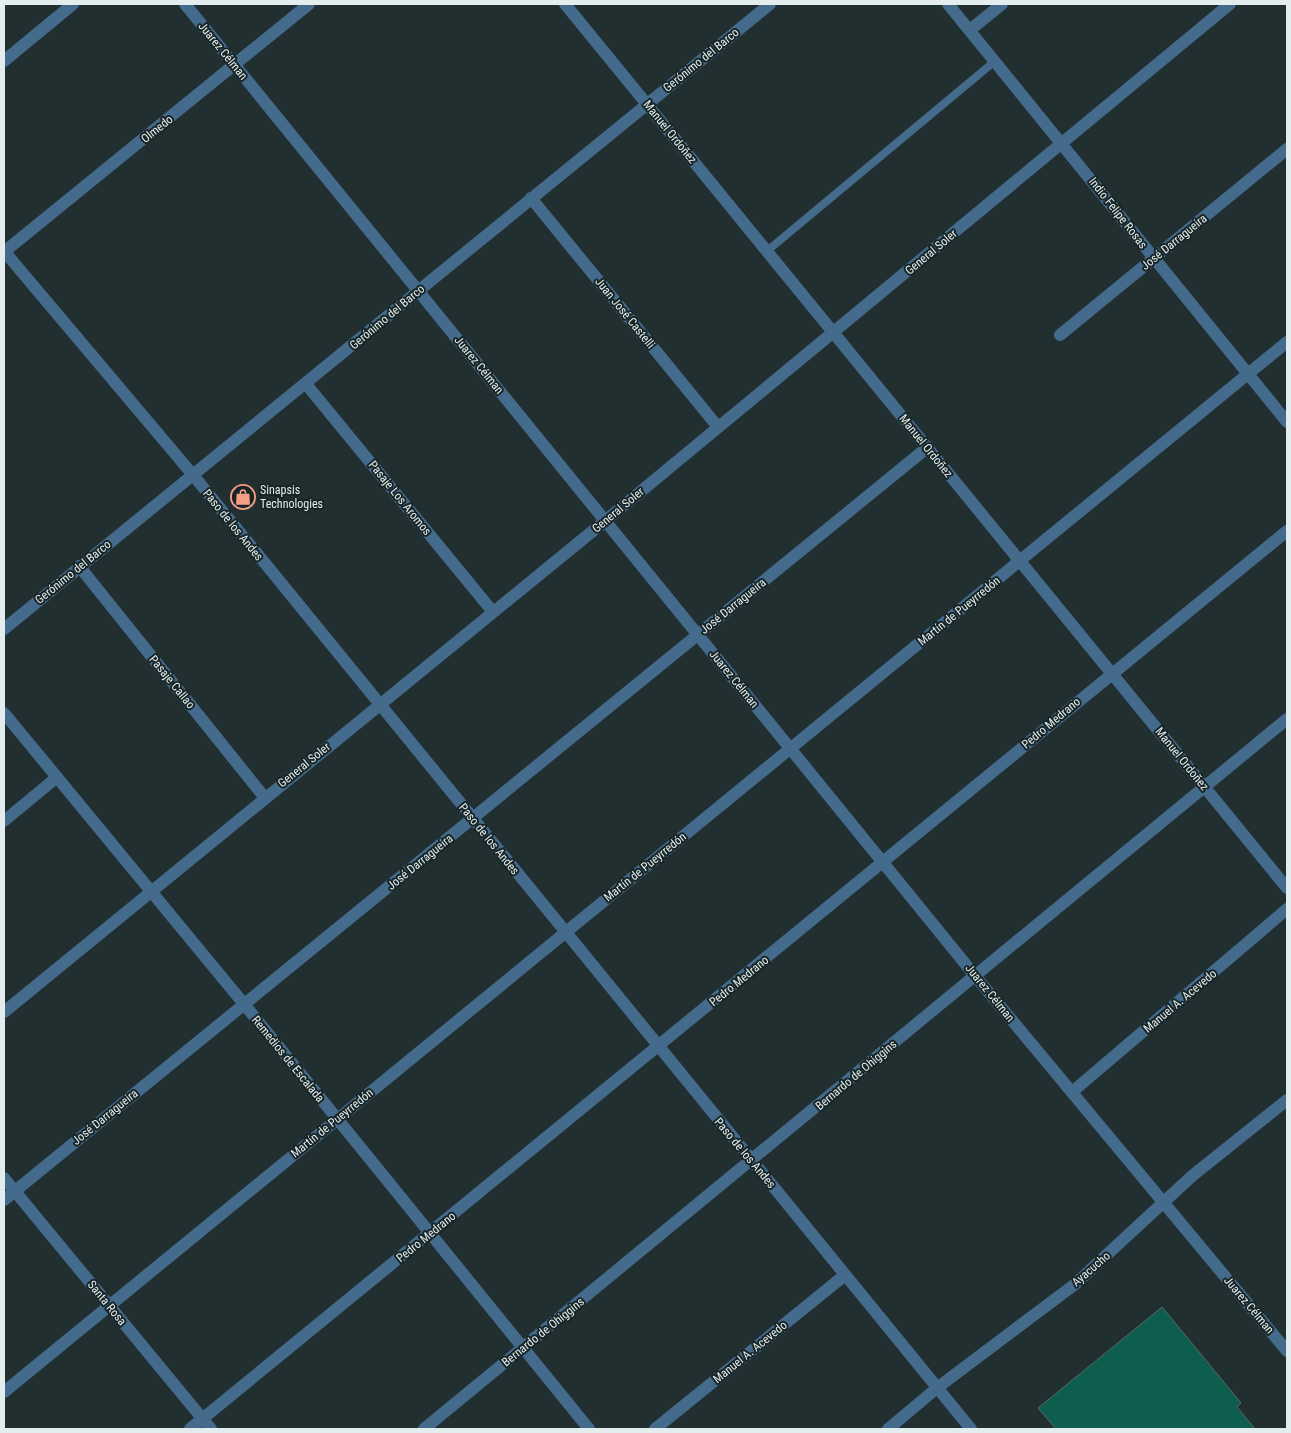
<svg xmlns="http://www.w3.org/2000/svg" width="1291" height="1433" viewBox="0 0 1291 1433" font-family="'Roboto Condensed',sans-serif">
	<rect width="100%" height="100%" fill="#212f31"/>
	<polygon fill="#0e5e4f" stroke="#5a6864" points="1162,1307 1241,1403 1237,1407 1255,1429 1056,1429 1038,1408"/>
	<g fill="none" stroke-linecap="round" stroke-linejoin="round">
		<polyline stroke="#446a8c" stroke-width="8" points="767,251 995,61"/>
		<g stroke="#446a8c" stroke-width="12">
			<polyline points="185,4 976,977 1287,1351"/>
			<polyline points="565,4 1287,888"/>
			<polyline points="948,4 1287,422"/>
			<polyline points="970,30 1002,4"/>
			<polyline points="4,61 73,4"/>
			<polyline points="531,198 718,427"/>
			<polyline points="4,251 193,475 971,1429"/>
			<polyline points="4,252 309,4"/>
			<polyline points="1060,335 1287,149"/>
			<polyline points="306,384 493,612"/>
			<polyline points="79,566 265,798"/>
			<polyline points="4,629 770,4"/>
			<polyline points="4,713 244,1004 589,1429"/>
			<polyline points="4,821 56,778"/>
			<polyline points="4,1012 605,521 1230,4"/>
			<polyline points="1072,1092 1287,909"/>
			<polyline points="4,1178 211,1429"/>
			<polyline points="4,1200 928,447"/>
			<polyline points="4,1392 1287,342"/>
			<polyline points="190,1429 1287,531"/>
			<polyline points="424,1429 1287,719"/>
			<polyline points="655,1429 845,1275"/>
			<polyline points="888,1429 937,1388 1074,1285 1192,1176 1287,1100"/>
		</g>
	</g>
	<defs>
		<symbol id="shop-ring" viewBox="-11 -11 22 22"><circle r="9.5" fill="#172527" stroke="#f49e86" stroke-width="1.5"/><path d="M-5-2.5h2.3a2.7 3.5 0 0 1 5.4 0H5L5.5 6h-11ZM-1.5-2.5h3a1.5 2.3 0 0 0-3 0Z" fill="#f49e86"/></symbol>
	</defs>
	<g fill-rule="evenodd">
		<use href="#shop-ring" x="229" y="483" width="28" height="28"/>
	</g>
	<g text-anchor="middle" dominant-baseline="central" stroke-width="4" stroke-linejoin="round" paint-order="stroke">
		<g font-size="12" fill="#e4edee" stroke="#172527">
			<text transform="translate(223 51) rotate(51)">Juarez Célman</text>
			<text transform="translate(701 60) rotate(-39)">Gerónimo del Barco</text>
			<text transform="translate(157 129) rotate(-39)">Olmedo</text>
			<text transform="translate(670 132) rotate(51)">Manuel Ordoñez</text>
			<text transform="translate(1118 213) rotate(52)">Indio Felipe Rosas</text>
			<text transform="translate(1174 242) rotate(-39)">José Darragueira</text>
			<text transform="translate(931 252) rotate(-40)">General Soler</text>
			<text transform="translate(625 313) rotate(51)">Juan José Castelli</text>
			<text transform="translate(387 317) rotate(-40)">Gerónimo del Barco</text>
			<text transform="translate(479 365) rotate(51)">Juarez Célman</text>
			<text transform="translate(926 446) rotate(51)">Manuel Ordoñez</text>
			<text transform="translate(400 498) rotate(51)">Pasaje Los Aromos</text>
			<text transform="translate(618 510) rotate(-40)">General Soler</text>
			<text transform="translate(233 525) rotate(51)">Paso de los Andes</text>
			<text transform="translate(73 572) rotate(-39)">Gerónimo del Barco</text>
			<text transform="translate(733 606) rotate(-39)">José Darragueira</text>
			<text transform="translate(959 611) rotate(-39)">Martín de Pueyrredón</text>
			<text transform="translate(734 679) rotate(51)">Juarez Célman</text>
			<text transform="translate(172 682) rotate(51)">Pasaje Callao</text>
			<text transform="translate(1051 723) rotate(-40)">Pedro Medrano</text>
			<text transform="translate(1182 759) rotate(51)">Manuel Ordoñez</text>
			<text transform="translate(304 765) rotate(-39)">General Soler</text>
			<text transform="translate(489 839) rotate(51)">Paso de los Andes</text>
			<text transform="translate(420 862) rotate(-39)">José Darragueira</text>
			<text transform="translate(645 867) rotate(-39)">Martín de Pueyrredón</text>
			<text transform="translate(739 981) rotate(-39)">Pedro Medrano</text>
			<text transform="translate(990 993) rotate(51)">Juarez Célman</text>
			<text transform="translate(1180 1001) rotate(-40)">Manuel A. Acevedo</text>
			<text transform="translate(288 1059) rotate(51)">Remedios de Escalada</text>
			<text transform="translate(856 1075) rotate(-40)">Bernardo de Ohiggins</text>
			<text transform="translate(105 1117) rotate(-39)">José Darragueira</text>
			<text transform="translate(332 1123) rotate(-39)">Martín de Pueyrredón</text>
			<text transform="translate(745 1153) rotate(50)">Paso de los Andes</text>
			<text transform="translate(426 1237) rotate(-39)">Pedro Medrano</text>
			<text transform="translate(1091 1269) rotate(-41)">Ayacucho</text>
			<text transform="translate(107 1303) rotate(51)">Santa Rosa</text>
			<text transform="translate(1249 1305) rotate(50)">Juarez Célman</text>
			<text transform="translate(543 1332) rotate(-39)">Bernardo de Ohiggins</text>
			<text transform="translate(750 1352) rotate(-39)">Manuel A. Acevedo</text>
		</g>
		<g font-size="12" fill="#e4edee" stroke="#172527" text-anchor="start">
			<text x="260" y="490">Sinapsis<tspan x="260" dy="14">Technologies</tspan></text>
		</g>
	</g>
	<rect width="1291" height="1433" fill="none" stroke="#e4edee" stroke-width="10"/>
</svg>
